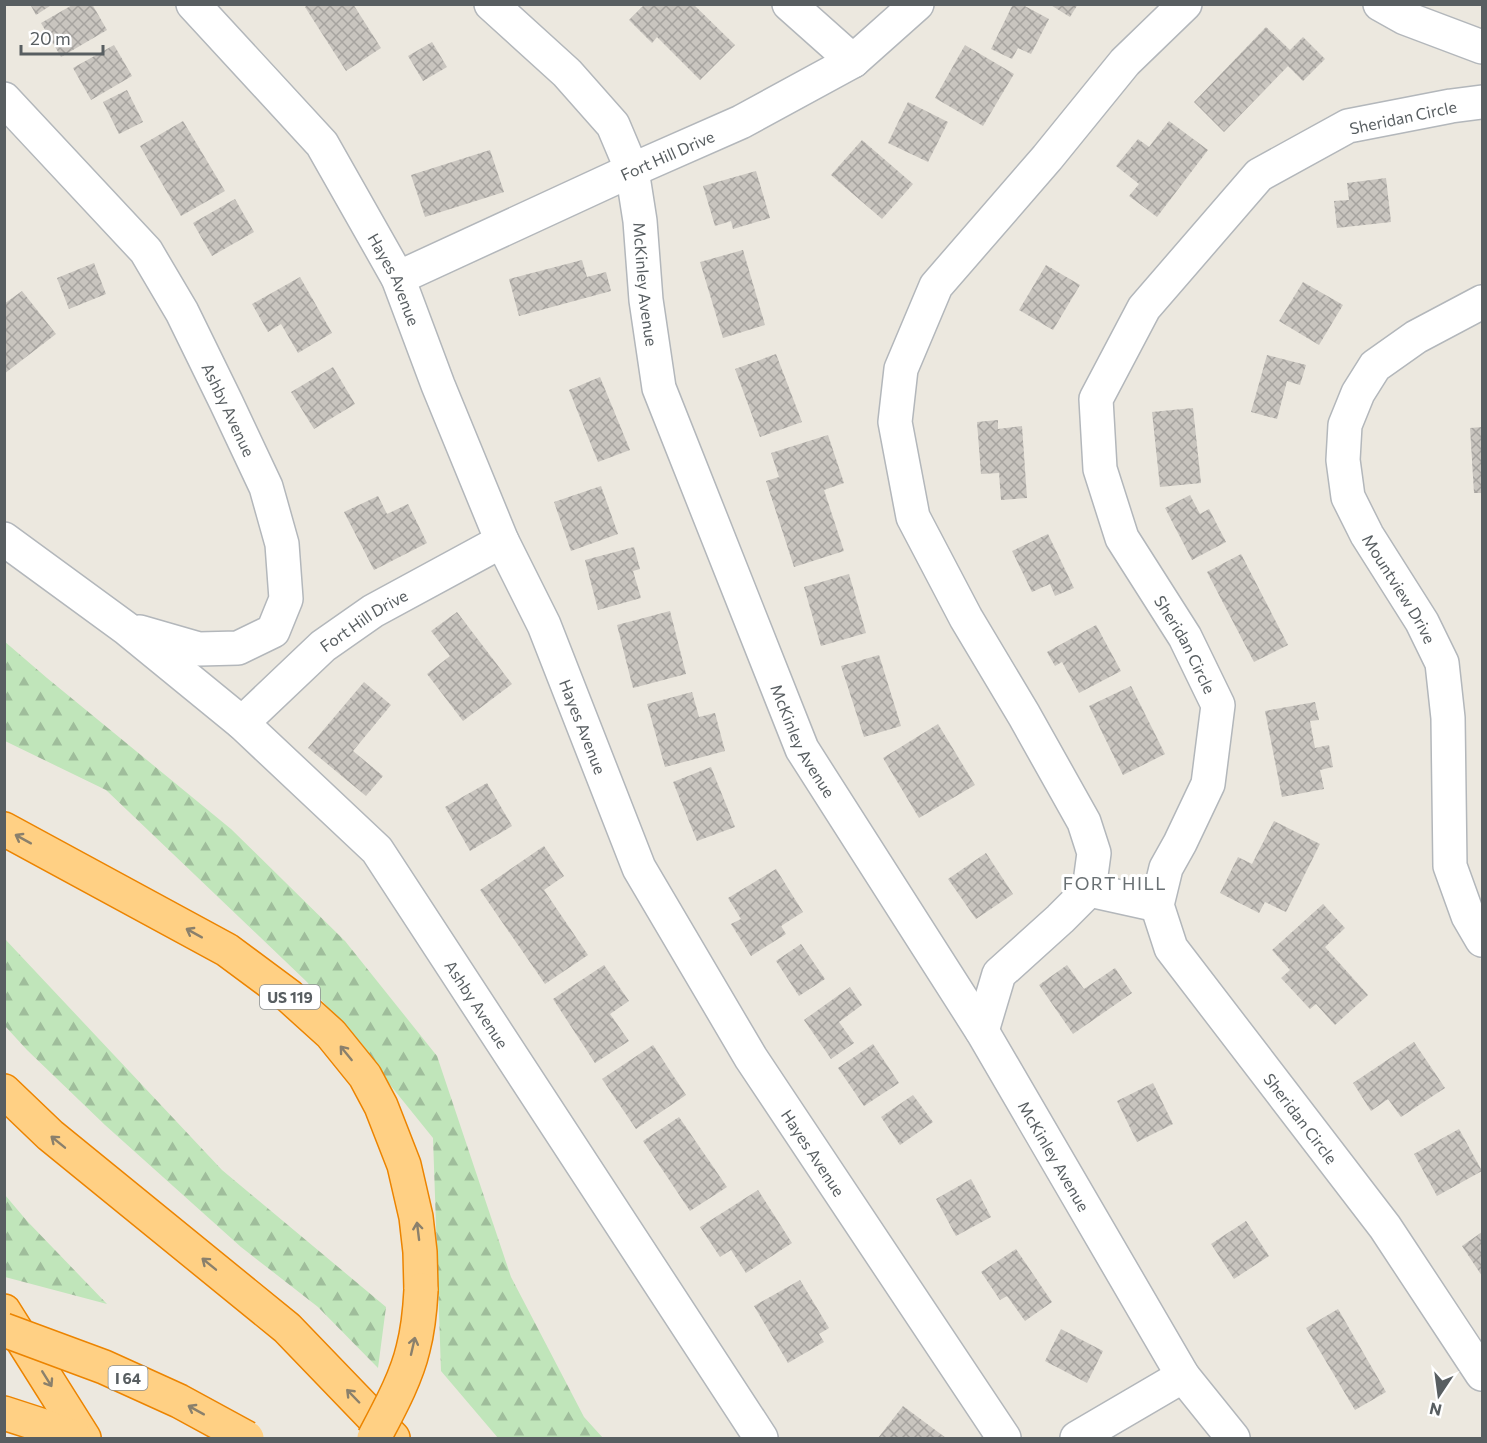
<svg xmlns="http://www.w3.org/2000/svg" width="1487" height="1443" viewBox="0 0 1487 1443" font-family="Commissioner,sans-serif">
	<defs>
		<pattern id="forest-firs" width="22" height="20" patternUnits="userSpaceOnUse" patternTransform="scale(1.5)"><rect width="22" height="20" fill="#c0e5ba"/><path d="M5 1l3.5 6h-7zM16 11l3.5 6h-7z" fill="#9fbd9b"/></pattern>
		<pattern id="building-cross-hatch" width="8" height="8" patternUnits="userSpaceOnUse" patternTransform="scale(1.5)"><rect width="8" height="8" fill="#c9c5bf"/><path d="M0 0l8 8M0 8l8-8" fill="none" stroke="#a6a39f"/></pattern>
	</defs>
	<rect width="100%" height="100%" fill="#ece8df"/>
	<g fill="url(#forest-firs)">
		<polygon points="4,641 47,678 231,829 345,941 437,1056 511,1277 584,1417 603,1438 498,1438 441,1371 433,1138 307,982 106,790 5,741"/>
		<polygon points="4,938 222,1170 386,1307 378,1368 318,1307 241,1247 105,1125 27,1050 5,1026"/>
		<polygon points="5,1195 27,1221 107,1304 5,1277"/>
	</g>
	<g fill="url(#building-cross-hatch)">
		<polygon points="30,4 53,4 36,15"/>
		<polygon points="74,4 92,4 107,30 61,57 41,23"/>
		<polygon points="309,4 353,4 381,48 346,71 305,7"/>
		<polygon points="645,4 693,4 735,45 700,80 657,37 652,43 629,20"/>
		<polygon points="1013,4 1021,4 1049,19 1031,54 1018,48 1012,59 991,49"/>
		<polygon points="1049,4 1078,4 1070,17"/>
		<polygon points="1266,27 1290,50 1303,37 1325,59 1303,81 1288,66 1224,132 1194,102"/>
		<polygon points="432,42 447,67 423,81 408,56"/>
		<polygon points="114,45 132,76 91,100 73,68"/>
		<polygon points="965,45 1014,74 983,126 935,98"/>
		<polygon points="127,90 143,122 119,134 103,102"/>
		<polygon points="908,102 948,122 928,162 888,143"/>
		<polygon points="183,121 225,191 181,216 140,146"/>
		<polygon points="1169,121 1208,150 1157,217 1129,196 1139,184 1116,166 1138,139 1149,147"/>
		<polygon points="862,140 913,184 882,219 831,175"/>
		<polygon points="490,150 504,192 425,217 411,175"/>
		<polygon points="756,171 770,218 733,229 731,221 715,226 703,186"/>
		<polygon points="1386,178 1391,222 1337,228 1334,201 1349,200 1347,183"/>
		<polygon points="235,199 254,232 212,256 193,223"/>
		<polygon points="743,250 765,325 723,338 700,262"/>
		<polygon points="582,260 587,277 606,272 611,291 519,316 509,279"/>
		<polygon points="94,263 106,294 69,309 57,278"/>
		<polygon points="1046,265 1080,285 1053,330 1019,310"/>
		<polygon points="300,277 332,333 298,353 281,324 268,332 252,304"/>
		<polygon points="1303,282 1343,305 1319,345 1279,321"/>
		<polygon points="22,291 56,334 4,374 4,304"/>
		<polygon points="776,354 802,422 760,437 735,369"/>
		<polygon points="1267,355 1306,365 1300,385 1287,381 1277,419 1251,412"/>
		<polygon points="333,367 355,404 314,429 291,392"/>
		<polygon points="600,377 630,450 598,462 569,390"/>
		<polygon points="1193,408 1201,483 1160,487 1152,412"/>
		<polygon points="998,420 998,429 1022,426 1027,498 1001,500 999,473 981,474 977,422"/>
		<polygon points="1482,427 1482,493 1474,493 1470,428"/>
		<polygon points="828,435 844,483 824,490 844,551 794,567 766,481 779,477 771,453"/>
		<polygon points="601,486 618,534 571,551 554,502"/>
		<polygon points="1190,495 1200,514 1209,509 1226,542 1192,560 1165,508"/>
		<polygon points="378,496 387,514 408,504 427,543 374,570 344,512"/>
		<polygon points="1048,534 1074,588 1055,596 1050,584 1032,592 1012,551"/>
		<polygon points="634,547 640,569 633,571 641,598 598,610 585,560"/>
		<polygon points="1241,554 1288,645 1254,662 1207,572"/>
		<polygon points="849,574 866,633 821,646 804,587"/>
		<polygon points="670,611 686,674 633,688 617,625"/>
		<polygon points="457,612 512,684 463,721 427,674 450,656 431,631"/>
		<polygon points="1096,625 1121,671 1079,693 1062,662 1055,666 1047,652"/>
		<polygon points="879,655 901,726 864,737 841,666"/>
		<polygon points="364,682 391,705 353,751 383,776 366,796 308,748"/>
		<polygon points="1131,686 1165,754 1123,775 1089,706"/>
		<polygon points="692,692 699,717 715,713 725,751 665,767 647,704"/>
		<polygon points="1315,702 1319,720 1310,721 1315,748 1329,745 1333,767 1320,770 1324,789 1282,797 1265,711"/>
		<polygon points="938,724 975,785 919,818 883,758"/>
		<polygon points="711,767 735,827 697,841 673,782"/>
		<polygon points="487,783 512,826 470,851 445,807"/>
		<polygon points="1274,821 1320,844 1286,912 1265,902 1259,913 1220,893 1238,857 1252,864"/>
		<polygon points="544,846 564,876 544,890 588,955 545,984 480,890"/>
		<polygon points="986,853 1013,894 976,919 948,879"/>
		<polygon points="776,869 803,912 781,926 786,934 751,956 731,924 741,919 728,898"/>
		<polygon points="1323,904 1345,928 1325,947 1368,995 1335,1025 1316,1004 1310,1009 1281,978 1290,970 1272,950"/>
		<polygon points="801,944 825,979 799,996 776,961"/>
		<polygon points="604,965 629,1001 610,1014 629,1041 595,1063 553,999"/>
		<polygon points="1067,965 1084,989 1115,968 1132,993 1073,1034 1039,985"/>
		<polygon points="850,987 862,1005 839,1022 854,1043 831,1059 804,1020"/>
		<polygon points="1414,1042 1445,1088 1401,1117 1388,1099 1371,1111 1353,1083"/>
		<polygon points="873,1044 899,1083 864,1106 838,1068"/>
		<polygon points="653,1045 686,1095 636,1129 602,1079"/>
		<polygon points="1153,1083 1173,1124 1137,1142 1117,1101"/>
		<polygon points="913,1095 933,1122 900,1145 881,1117"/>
		<polygon points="679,1117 727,1187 690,1211 643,1141"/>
		<polygon points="1459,1129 1482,1171 1437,1196 1414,1154"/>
		<polygon points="971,1179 991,1217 956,1236 936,1199"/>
		<polygon points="758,1190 792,1243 746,1273 731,1250 720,1257 700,1227"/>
		<polygon points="1246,1221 1269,1256 1234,1279 1211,1244"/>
		<polygon points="1482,1232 1482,1276 1462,1246"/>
		<polygon points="1016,1249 1052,1302 1025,1321 1007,1296 1000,1300 981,1272"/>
		<polygon points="800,1280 829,1328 819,1334 824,1342 788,1363 754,1306"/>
		<polygon points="1338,1309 1386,1392 1355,1410 1306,1328"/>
		<polygon points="1061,1329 1103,1351 1087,1383 1045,1361"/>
		<polygon points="903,1406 946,1438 878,1438"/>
	</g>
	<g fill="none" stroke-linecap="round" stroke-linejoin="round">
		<defs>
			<g id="minor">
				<path id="s1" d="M193,4L322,144L398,278L438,385L502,541L544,625L639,868L751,1058L1004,1438"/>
				<path id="s2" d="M491,4L567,73L613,125L632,170L640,221L646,300L659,388L802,749L982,1031L1183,1376L1233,1438"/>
				<polyline points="789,4 853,61"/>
				<polyline points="1380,4 1405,18 1482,47"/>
				<path id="s3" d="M4,99L146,251L182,312L226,402L266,487L282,544L286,599L273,631L238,648L199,649L140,632"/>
				<path id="s4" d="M1482,102L1451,106L1348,126L1259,175L1144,308L1096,399L1100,469L1122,538L1185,637L1218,705L1208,784L1180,843L1166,868L1157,905L1171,948L1385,1227L1482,1374"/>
				<path id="s5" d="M398,278L632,170L741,122L853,61L917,4"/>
				<path id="s6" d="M1482,302L1416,337L1375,366L1358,393L1345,425L1343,460L1348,497L1367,535L1422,622L1442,663L1448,718L1450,866L1468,916L1482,940"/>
				<path id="s7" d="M4,539L127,629L242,723L377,850L761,1438"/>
				<path id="s8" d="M242,723L323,646L373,611L502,541"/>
				<polyline points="1089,890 1157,905"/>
				<polyline points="982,1031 999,974 1060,919 1089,890 1094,853 1084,822 1024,715 966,618 913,517 895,422 901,369 936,286 1047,158 1125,62 1185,4"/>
				<polyline points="1077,1438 1183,1376"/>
			</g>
			<g id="highway">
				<polyline points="4,829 227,950 289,996 331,1034 365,1076 381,1106 404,1165 416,1217 420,1252 421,1290"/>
				<polyline points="4,1091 50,1135 287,1328 393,1438"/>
				<polyline points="4,1311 84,1438"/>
				<polyline points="4,1413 41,1425 75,1438"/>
			</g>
		</defs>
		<use href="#minor" stroke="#b3b7bb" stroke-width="36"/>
		<use href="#highway" stroke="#ec8400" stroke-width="36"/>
		<use href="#minor" stroke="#fff" stroke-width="33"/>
		<use href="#highway" stroke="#ffd084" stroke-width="33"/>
		<defs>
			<g id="highway-bridge">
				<polyline points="4,1330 104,1367 179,1401 247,1438"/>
				<path d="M374,1438C388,1411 406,1379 413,1349C418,1330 420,1310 421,1290"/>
			</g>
		</defs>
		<use href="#highway-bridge" stroke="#ec8400" stroke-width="36" stroke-linecap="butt"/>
		<use href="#highway-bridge" stroke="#ffd084" stroke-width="33"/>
	</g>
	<defs><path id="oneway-shaft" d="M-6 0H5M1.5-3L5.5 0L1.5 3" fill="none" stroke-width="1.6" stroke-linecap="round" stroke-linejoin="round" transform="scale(1.5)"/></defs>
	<g stroke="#8a806c">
		<use href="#oneway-shaft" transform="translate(23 839) rotate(-151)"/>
		<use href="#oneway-shaft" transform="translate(194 933) rotate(-151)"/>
		<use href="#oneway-shaft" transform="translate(346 1053) rotate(-129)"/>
		<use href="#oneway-shaft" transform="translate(58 1142) rotate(-141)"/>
		<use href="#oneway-shaft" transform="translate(418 1231) rotate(-97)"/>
		<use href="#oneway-shaft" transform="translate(209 1264) rotate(-141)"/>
		<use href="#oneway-shaft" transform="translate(413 1346) rotate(-77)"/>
		<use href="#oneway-shaft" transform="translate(47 1379) rotate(58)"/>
		<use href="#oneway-shaft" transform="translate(353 1396) rotate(-134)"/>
		<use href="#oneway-shaft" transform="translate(196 1410) rotate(-151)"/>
	</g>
	<g text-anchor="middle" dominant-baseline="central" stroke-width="6" stroke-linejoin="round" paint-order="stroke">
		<g fill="#fff" stroke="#8a8e90" stroke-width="1.5">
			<rect x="260" y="985" width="60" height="24" rx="4.5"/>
			<rect x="108.5" y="1366" width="39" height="24" rx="4.5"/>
		</g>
		<g font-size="15" font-weight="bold" fill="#585e61">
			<text x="290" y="997">US 119</text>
			<text x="128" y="1378">I 64</text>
		</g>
		<g font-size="16" fill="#585e61" stroke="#fff">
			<text transform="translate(1403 117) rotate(-12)">Sheridan Circle</text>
			<text stroke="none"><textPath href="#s5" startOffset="296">Fort Hill Drive</textPath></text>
			<text stroke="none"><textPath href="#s1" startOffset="344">Hayes Avenue</textPath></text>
			<text stroke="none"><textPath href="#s2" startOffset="336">McKinley Avenue</textPath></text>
			<text stroke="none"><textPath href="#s3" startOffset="387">Ashby Avenue</textPath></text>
			<text stroke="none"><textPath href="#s6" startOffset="369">Mountview Drive</textPath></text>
			<text stroke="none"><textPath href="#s8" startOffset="160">Fort Hill Drive</textPath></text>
			<text stroke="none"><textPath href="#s4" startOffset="783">Sheridan Circle</textPath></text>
			<text stroke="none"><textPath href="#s1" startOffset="830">Hayes Avenue</textPath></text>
			<text stroke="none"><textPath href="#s2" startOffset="822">McKinley Avenue</textPath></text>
			<text stroke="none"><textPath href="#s7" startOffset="670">Ashby Avenue</textPath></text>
			<text stroke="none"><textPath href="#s4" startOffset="1323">Sheridan Circle</textPath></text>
			<text stroke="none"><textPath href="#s1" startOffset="1316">Hayes Avenue</textPath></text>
			<text stroke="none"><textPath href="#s2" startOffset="1308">McKinley Avenue</textPath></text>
		</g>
		<g font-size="18" letter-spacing="1.5" fill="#697073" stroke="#fff">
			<text x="1115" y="883">FORT HILL</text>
		</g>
	</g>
	<rect width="1487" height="1443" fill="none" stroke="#585e61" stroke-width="12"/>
	<g transform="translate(1439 1395) rotate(193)" stroke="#ffffff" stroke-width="4.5" paint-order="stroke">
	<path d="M0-4.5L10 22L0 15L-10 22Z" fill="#585e61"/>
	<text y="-9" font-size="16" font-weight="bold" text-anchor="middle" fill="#585e61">N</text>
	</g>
	<path d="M21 45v9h82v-9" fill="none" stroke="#585e61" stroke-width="3"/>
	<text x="30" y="45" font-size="18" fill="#585e61" stroke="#ffffff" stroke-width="4.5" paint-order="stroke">20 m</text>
</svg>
